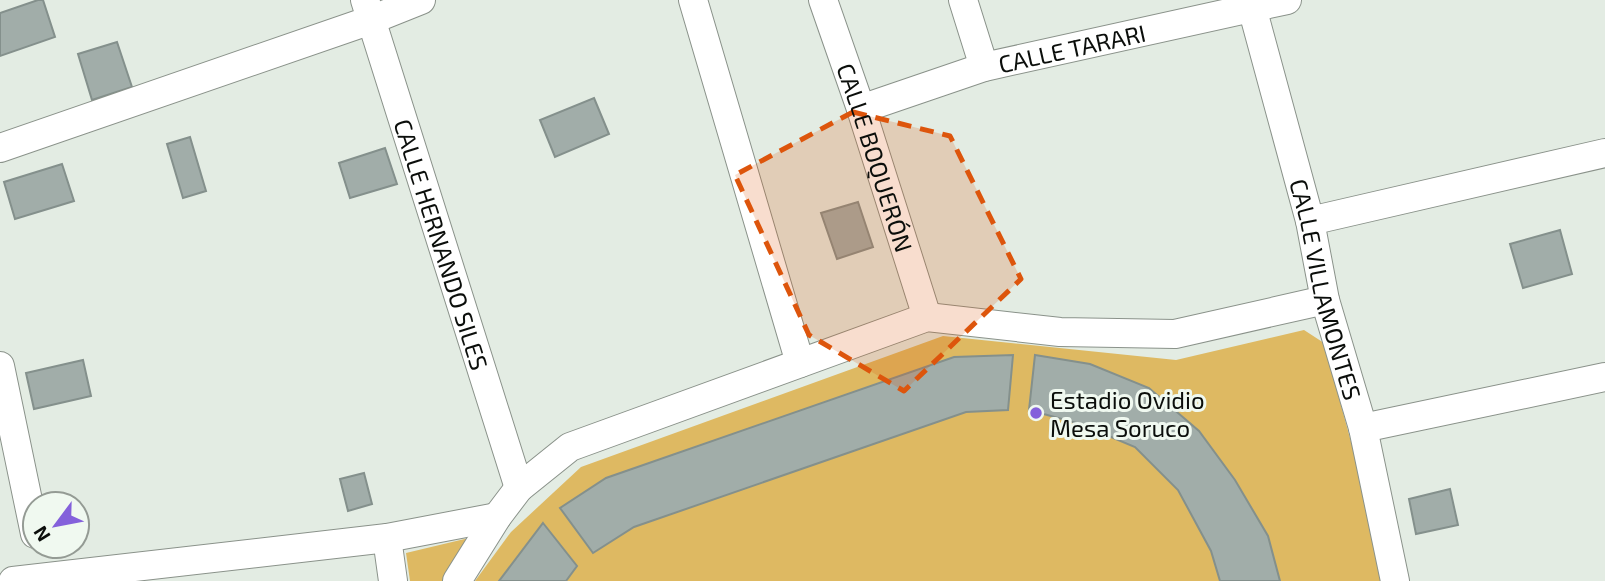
<svg xmlns="http://www.w3.org/2000/svg" width="1605" height="581" viewBox="0 0 1605 581" font-family="'Exo 2',sans-serif">
	<rect width="100%" height="100%" fill="#e3ece3"/>
	<g fill="#deb962">
		<polygon points="1304,330 1324,343 1362,482 1382,581 475,581 511,532 581,467 943,336 1176,360"/>
		<polygon points="473,537 447,581 410,581 406,553"/>
	</g>
	<g fill="#a1ada9" stroke="#84908c" stroke-width="2">
		<polygon points="38,0 43,0 55,37 0,56 0,13"/>
		<polygon points="117,42 132,87 92,100 78,54"/>
		<polygon points="594,98 609,134 555,157 540,120"/>
		<polygon points="190,137 206,191 183,198 167,144"/>
		<polygon points="385,148 397,184 350,198 339,163"/>
		<polygon points="62,164 74,201 15,219 4,182"/>
		<polygon points="858,202 873,247 837,259 821,213"/>
		<polygon points="1560,230 1572,274 1523,288 1510,244"/>
		<polygon points="1013,355 1008,410 966,412 634,527 593,553 560,508 606,478 954,357"/>
		<polygon points="1035,355 1090,364 1149,388 1199,431 1235,480 1268,536 1280,581 1220,581 1211,551 1178,490 1135,447 1080,424 1029,410"/>
		<polygon points="83,360 91,396 34,409 26,373"/>
		<polygon points="364,473 372,504 348,511 340,479"/>
		<polygon points="1450,489 1458,525 1416,534 1409,499"/>
		<polygon points="543,523 577,566 566,581 499,581"/>
	</g>
	<g fill="none" stroke-linecap="round" stroke-linejoin="round">
		<defs>
			<g id="minor">
				<path id="s1" d="M365,0L519,488"/>
				<polyline points="693,0 800,363"/>
				<path id="s2" d="M823,0L861,109L927,317"/>
				<polyline points="963,0 984,67"/>
				<path id="s3" d="M1250,0L1310,221L1325,300L1363,428L1395,581"/>
				<path id="s4" d="M861,109L984,67L1287,0"/>
				<polyline points="0,148 371,20 421,0"/>
				<polyline points="1310,221 1605,153"/>
				<polyline points="0,366 35,534"/>
				<polyline points="1363,428 1605,377"/>
				<polyline points="387,538 393,581"/>
				<polyline points="13,581 387,538 497,517"/>
				<polyline points="457,581 497,517 519,488 570,447 927,317 1060,332 1175,334 1325,300"/>
			</g>
		</defs>
		<use href="#minor" stroke="#8a928a" stroke-width="30"/>
		<use href="#minor" stroke="#fff" stroke-width="28"/>
	</g>
	<path fill="#dd550c" fill-opacity="0.2" stroke="#dd550c" stroke-width="5" stroke-dasharray="14 9" stroke-linejoin="round" d="M853,112L950,136L1021,279L904,391L809,335L735,175Z"/>
	<circle fill="#8461db" stroke="#f0f9f0" stroke-width="2.5" cx="1036" cy="413" r="7"/>
	<g text-anchor="middle" dominant-baseline="central" stroke-width="6" stroke-linejoin="round" paint-order="stroke">
		<g font-size="24" fill="#0b0e0b" stroke="#f0f9f0">
			<text stroke="none"><textPath href="#s4" startOffset="220">CALLE TARARI</textPath></text>
			<text stroke="none"><textPath href="#s2" startOffset="166">CALLE BOQUERÓN</textPath></text>
			<text stroke="none"><textPath href="#s1" startOffset="256">CALLE HERNANDO SILES</textPath></text>
			<text stroke="none"><textPath href="#s3" startOffset="299">CALLE VILLAMONTES</textPath></text>
		</g>
		<g font-size="24" fill="#0b0e0b" stroke="#f0f9f0" text-anchor="start">
			<text x="1050" y="399">Estadio Ovidio<tspan x="1050" dy="28">Mesa Soruco</tspan></text>
		</g>
	</g>
	<g transform="translate(56 525) rotate(238)"><circle r="33" fill="#f0f9f0" stroke="#949b94" stroke-width="2"/>
	<path d="M0-5L12 26L0 18L-12 26Z" fill="#8461db"/>
	<text y="-10" font-size="19" font-weight="bold" text-anchor="middle" fill="#0b0e0b">N</text>
	</g>
</svg>
